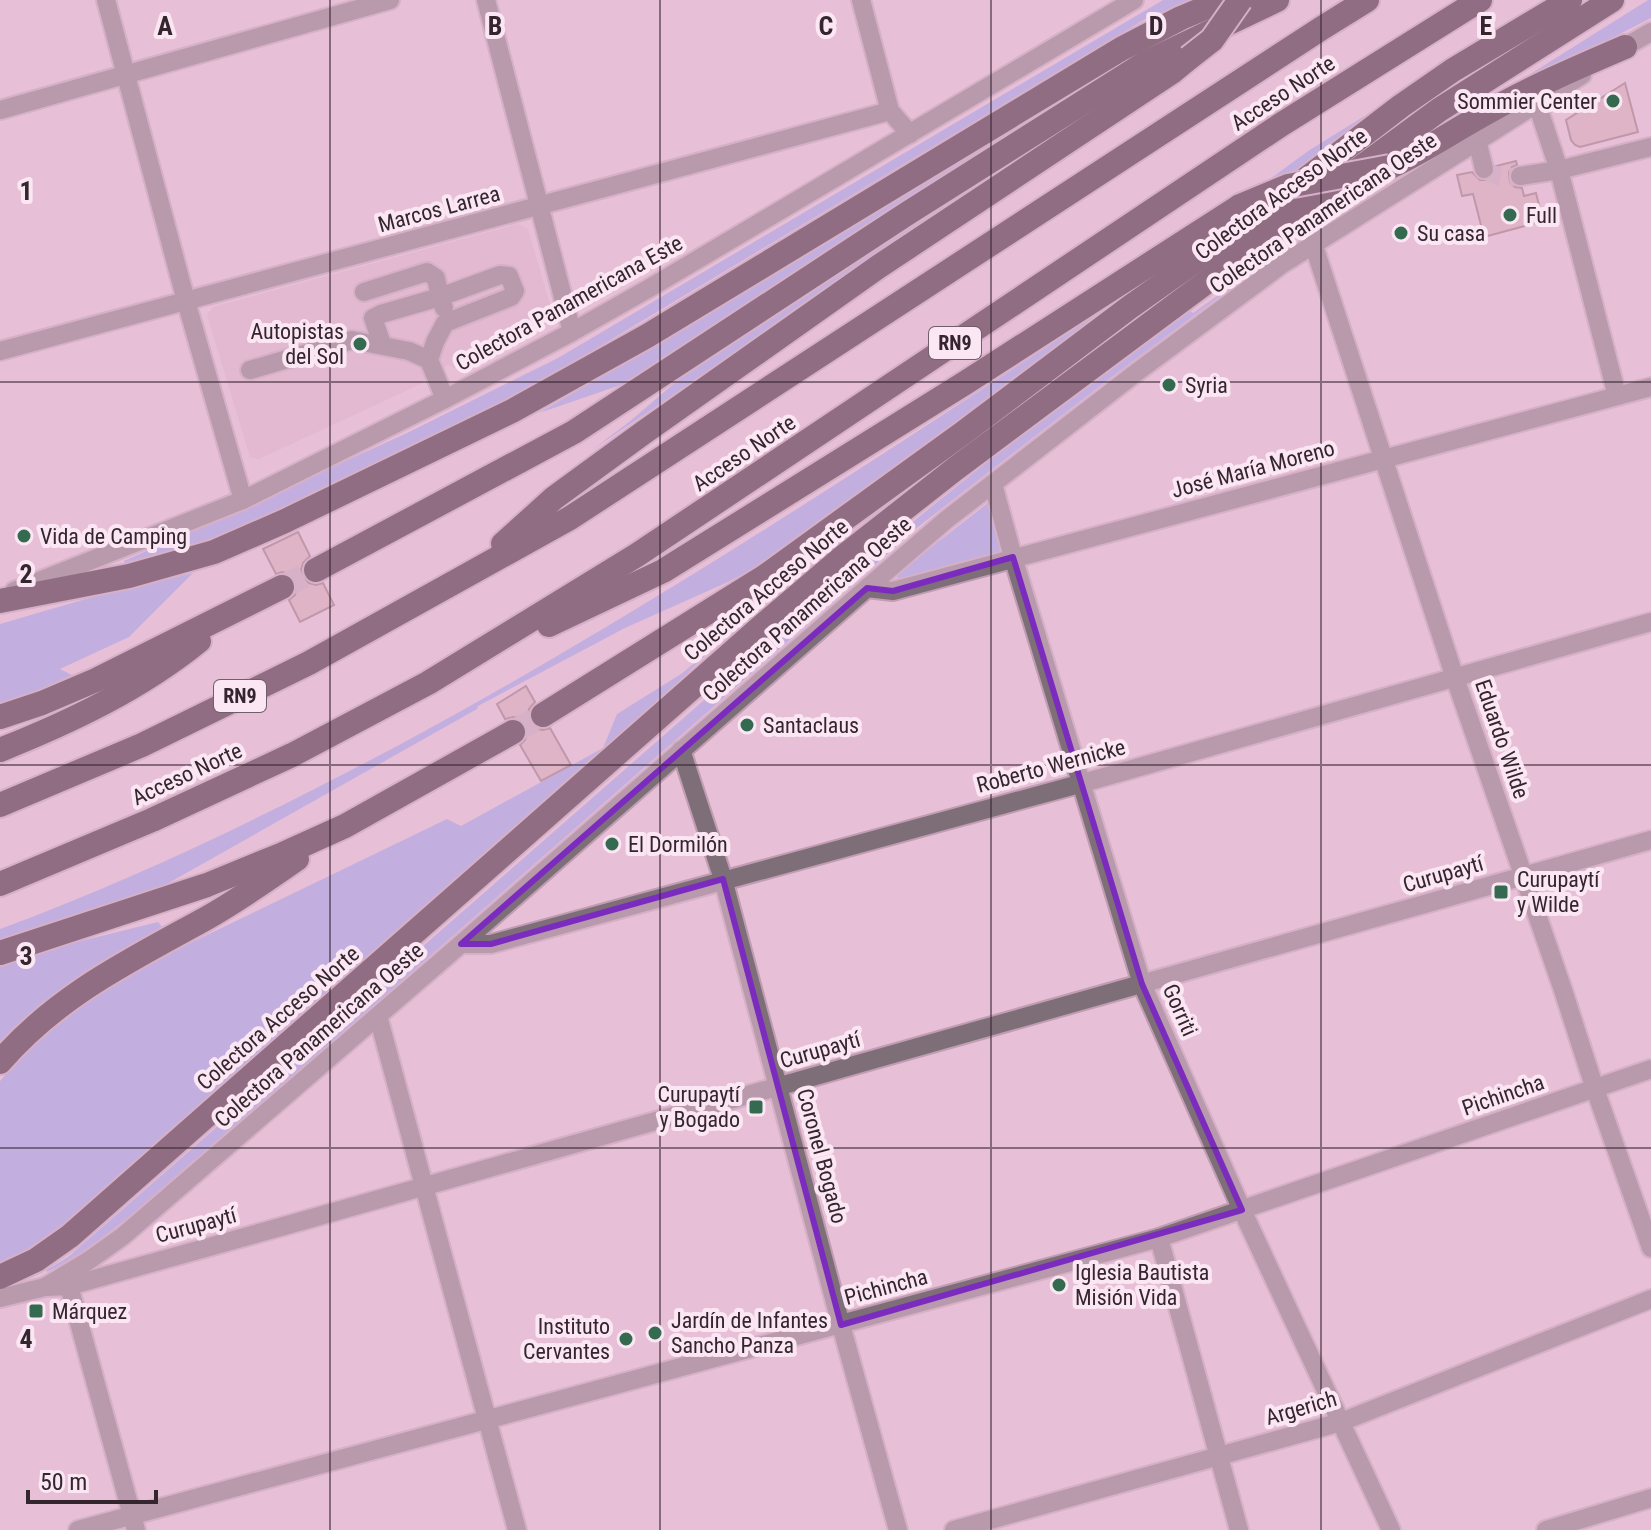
<svg xmlns="http://www.w3.org/2000/svg" width="1651" height="1530" viewBox="0 0 1651 1530" font-family="'Roboto Condensed',sans-serif">
	<rect width="100%" height="100%" fill="#e7bfd7"/>
	<polygon fill="#ddb0cb" points="518,224 528,229 553,315 548,323 454,368 448,365 426,377 423,383 259,459 250,457 207,315 213,307"/>
	<g fill="#989ce8">
		<polygon points="1163,0 1194,0 1147,18 537,384 235,534 127,569 124,561 407,433 558,358"/>
		<polygon points="1648,0 1651,0 1651,18 1481,105"/>
		<polygon points="1189,29 669,363 621,385 539,413 701,318 1133,56"/>
		<polygon points="1489,39 1303,174 1259,187 1308,151"/>
		<polygon points="1160,67 1035,149 592,450 629,422 684,375 927,213"/>
		<polygon points="1397,176 1325,222 1295,235 1365,181"/>
		<path d="M1267,261L1113,376L918,527L165,1189L76,1258L47,1272L46,1270L68,1257L824,595C942,496 1064,400 1189,310L1193,313Z"/>
		<path d="M1120,299L1122,305L762,564L728,582L625,628L478,706L477,709L142,898L0,942V929C138,878 269,814 399,745C648,611 883,454 1120,299Z"/>
		<polygon points="989,502 1002,554 897,579 898,573"/>
		<polygon points="193,573 129,637 60,669 74,676 46,696 0,709 0,624 106,593"/>
		<polygon points="714,647 660,700 603,748 68,1224 33,1250 0,1266 0,1081 30,1045 71,1010 130,972 447,819 461,826 603,748 617,714 681,674"/>
		<polygon points="158,922 165,930 0,1051 0,967 52,948"/>
	</g>
	<g fill="#d3a6b2" stroke="#916874" stroke-width="2">
		<polygon points="1625,83 1638,132 1580,147 1575,145 1571,140 1566,120"/>
		<polygon points="1516,161 1517,165 1512,167 1509,172 1510,183 1515,187 1522,188 1524,196 1536,193 1543,221 1484,237 1473,194 1462,196 1457,175 1472,172 1480,180 1488,180 1495,173 1496,166"/>
		<polygon points="298,532 310,556 303,563 301,570 302,576 309,583 316,585 323,583 334,605 300,622 289,600 295,595 297,587 296,581 290,574 282,572 276,574 263,549"/>
		<polygon points="526,686 535,702 529,709 528,715 530,722 537,729 543,730 550,728 571,765 541,781 520,745 525,740 528,733 526,724 520,719 514,717 505,719 497,704"/>
	</g>
	<g fill="none" stroke-linecap="round" stroke-linejoin="round">
		<path stroke="#c3a0b5" stroke-width="18" stroke-dasharray="18 9" stroke-linecap="butt" d="M1484,169C1496,178 1505,178 1520,176"/>
		<g stroke="#c3a0b5" stroke-width="24" stroke-dasharray="24 12" stroke-linecap="butt">
			<polyline points="282,587 316,570"/>
			<polyline points="513,732 543,715"/>
		</g>
		<defs>
			<g id="minor">
				<polyline points="106,0 186,301 243,500"/>
				<polyline points="486,0 572,332"/>
				<polyline points="861,0 890,111 910,134"/>
				<polyline points="1616,52 1651,32"/>
				<polyline points="1537,104 1559,170 1617,396"/>
				<polyline points="0,110 390,0"/>
				<polyline points="1477,140 1484,169"/>
				<polyline points="1520,176 1559,170 1651,147"/>
				<polyline points="1313,243 1455,678 1562,987 1595,1089 1651,1248"/>
				<polyline points="364,292 427,272 436,278 440,297 500,275 509,276 515,291 511,297 445,323 435,342 429,360 445,399"/>
				<polyline points="382,344 373,318 381,314 440,297 444,308"/>
				<polyline points="0,351 890,111"/>
				<polyline points="250,370 352,340 409,351 429,360"/>
				<polyline points="993,484 1013,557 1142,984 1242,1210 1391,1530"/>
				<polyline points="867,588 893,591 1651,387"/>
				<polyline points="14,591 243,500 445,399 572,332 653,286 1134,0"/>
				<polyline points="681,750 723,879 841,1325 898,1530"/>
				<polyline points="461,944 491,944 1083,783 1651,622"/>
				<polyline points="378,1016 517,1530"/>
				<polyline points="1159,1238 1239,1530"/>
				<polyline points="69,1286 136,1530"/>
				<polyline points="45,1287 88,1261 123,1236 461,944 867,588 946,520 1137,372 1281,265 1582,75"/>
				<polyline points="0,1298 45,1287 69,1286 284,1226 1651,840"/>
				<polyline points="78,1530 1159,1238 1651,1069"/>
				<polyline points="954,1530 1341,1422 1651,1299"/>
				<polyline points="1546,1530 1651,1498"/>
			</g>
			<g id="highway">
				<path d="M1390,167C1422,153 1450,133 1481,116C1527,89 1576,68 1625,47"/>
				<polyline points="503,544 554,498 643,433 878,267 1172,72 1189,58"/>
				<polyline points="316,570 574,432 908,213 1147,62 1277,0"/>
				<polyline points="0,601 129,576 214,552 285,521 512,411 647,336 1121,49 1181,18 1224,0"/>
				<polyline points="549,625 663,571 965,383 1240,206"/>
				<polyline points="543,715 764,577 963,433 1130,307 1239,230 1401,106 1453,70 1570,0"/>
				<polyline points="0,717 42,703 96,680 282,587"/>
				<path d="M0,750C70,722 140,689 199,641"/>
				<polyline points="0,805 142,745 309,663 570,518 1322,28 1367,0"/>
				<polyline points="0,884 152,820 292,755 428,683 637,555 1282,124 1480,0"/>
				<polyline points="0,953 207,885 283,854 345,826 513,732"/>
				<path d="M0,1062C58,995 129,961 205,919C237,901 267,880 297,859"/>
				<polyline points="0,1277 36,1260 70,1236 762,626 843,557 955,469 1306,208 1439,110 1612,0"/>
			</g>
		</defs>
		<use href="#minor" stroke="#c09db2" stroke-width="22"/>
		<use href="#highway" stroke="#c09db2" stroke-width="28"/>
		<use href="#minor" stroke="#7e6e78" stroke-width="18"/>
		<use href="#highway" stroke="#260b1e" stroke-width="24"/>
		<defs>
			<g id="highway-bridge">
				<polyline points="1189,58 1212,40 1240,0"/>
				<polyline points="1240,206 1288,186 1390,167"/>
			</g>
		</defs>
		<use href="#highway-bridge" stroke="#c09db2" stroke-width="28" stroke-linecap="butt"/>
		<use href="#highway-bridge" stroke="#260b1e" stroke-width="24"/>
	</g>
	<path d="M0 0H1651V1530H0ZM1013,557L1142,984L1242,1210L841,1325L723,879L491,944H461L867,588L893,591Z" fill="#e7bfd7" fill-opacity=".55" fill-rule="evenodd"/>
	<path fill="none" stroke="#7b2cbf" stroke-width="6" stroke-linejoin="round" d="M1013,557L1142,984L1242,1210L841,1325L723,879L491,944H461L867,588L893,591Z"/>
	<path fill="none" stroke="#34252f" stroke-width="2" stroke-opacity="0.55" d="M330,0V1530M660,0V1530M991,0V1530M1321,0V1530M0,382H1651M0,765H1651M0,1148H1651"/>
	<g fill="#346a50" stroke="#fbe7f3" stroke-width="3">
		<circle cx="1613" cy="101" r="8"/>
		<circle cx="1510" cy="215" r="8"/>
		<circle cx="1401" cy="233" r="8"/>
		<circle cx="360" cy="344" r="8"/>
		<circle cx="1169" cy="385" r="8"/>
		<circle cx="24" cy="536" r="8"/>
		<circle cx="747" cy="725" r="8"/>
		<circle cx="612" cy="844" r="8"/>
		<rect x="1493" y="884" width="16" height="16" rx="4"/>
		<rect x="748" y="1099" width="16" height="16" rx="4"/>
		<circle cx="1059" cy="1285" r="8"/>
		<rect x="28" y="1303" width="16" height="16" rx="4"/>
		<circle cx="655" cy="1333" r="8"/>
		<circle cx="626" cy="1339" r="8"/>
	</g>
	<g text-anchor="middle" dominant-baseline="central" stroke-width="8" stroke-linejoin="round" paint-order="stroke">
		<g fill="#fbe7f3" stroke="#705f6a" stroke-width="2">
			<rect x="929" y="327" width="52" height="32" rx="6"/>
			<rect x="214" y="680" width="52" height="32" rx="6"/>
		</g>
		<g font-size="20" font-weight="bold" fill="#34252f">
			<text x="955" y="343">RN9</text>
			<text x="240" y="696">RN9</text>
		</g>
		<g font-size="22" fill="#34252f" stroke="#fbe7f3">
			<text transform="translate(1283 93) rotate(-33)">Acceso Norte</text>
			<text transform="translate(1281 194) rotate(-36)">Colectora Acceso Norte</text>
			<text transform="translate(439 209) rotate(-15)">Marcos Larrea</text>
			<text transform="translate(1323 213) rotate(-34)">Colectora Panamericana Oeste</text>
			<text transform="translate(569 303) rotate(-29)">Colectora Panamericana Este</text>
			<text transform="translate(744 453) rotate(-34)">Acceso Norte</text>
			<text transform="translate(1253 469) rotate(-15)">José María Moreno</text>
			<text transform="translate(766 590) rotate(-40)">Colectora Acceso Norte</text>
			<text transform="translate(807 609) rotate(-41)">Colectora Panamericana Oeste</text>
			<text transform="translate(1502 739) rotate(71)">Eduardo Wilde</text>
			<text transform="translate(1051 766) rotate(-15)">Roberto Wernicke</text>
			<text transform="translate(187 774) rotate(-25)">Acceso Norte</text>
			<text transform="translate(1443 874) rotate(-16)">Curupaytí</text>
			<text transform="translate(1180 1010) rotate(66)">Gorriti</text>
			<text transform="translate(278 1018) rotate(-41)">Colectora Acceso Norte</text>
			<text transform="translate(319 1035) rotate(-41)">Colectora Panamericana Oeste</text>
			<text transform="translate(820 1050) rotate(-16)">Curupaytí</text>
			<text transform="translate(1503 1095) rotate(-19)">Pichincha</text>
			<text transform="translate(822 1156) rotate(75)">Coronel Bogado</text>
			<text transform="translate(196 1225) rotate(-15)">Curupaytí</text>
			<text transform="translate(886 1287) rotate(-15)">Pichincha</text>
			<text transform="translate(1301 1408) rotate(-16)">Argerich</text>
		</g>
		<g font-size="22" fill="#34252f" stroke="#fbe7f3" text-anchor="start">
			<text x="1597" y="101" text-anchor="end">Sommier Center</text>
			<text x="1526" y="215">Full</text>
			<text x="1417" y="233">Su casa</text>
			<text x="344" y="331" text-anchor="end">Autopistas<tspan x="344" dy="25">del Sol</tspan></text>
			<text x="1185" y="385">Syria</text>
			<text x="40" y="536">Vida de Camping</text>
			<text x="763" y="725">Santaclaus</text>
			<text x="628" y="844">El Dormilón</text>
			<text x="1517" y="879">Curupaytí<tspan x="1517" dy="25">y Wilde</tspan></text>
			<text x="740" y="1094" text-anchor="end">Curupaytí<tspan x="740" dy="25">y Bogado</tspan></text>
			<text x="1075" y="1272">Iglesia Bautista<tspan x="1075" dy="25">Misión Vida</tspan></text>
			<text x="52" y="1311">Márquez</text>
			<text x="671" y="1320">Jardín de Infantes<tspan x="671" dy="25">Sancho Panza</tspan></text>
			<text x="610" y="1326" text-anchor="end">Instituto<tspan x="610" dy="25">Cervantes</tspan></text>
		</g>
	</g>
	<g font-size="26" text-anchor="middle" font-weight="bold" fill="#34252f" stroke="#fbe7f3" stroke-width="8" stroke-linejoin="round" paint-order="stroke">
		<text x="165" y="35">A</text>
		<text x="495" y="35">B</text>
		<text x="826" y="35">C</text>
		<text x="1156" y="35">D</text>
		<text x="1486" y="35">E</text>
		<text x="26" y="200">1</text>
		<text x="26" y="583">2</text>
		<text x="26" y="965">3</text>
		<text x="26" y="1348">4</text>
	</g>
	<path d="M28 1490v12h128v-12" fill="none" stroke="#34252f" stroke-width="4"/>
	<text x="40" y="1490" font-size="24" fill="#34252f" stroke="#fbe7f3" stroke-width="6" paint-order="stroke">50 m</text>
</svg>
